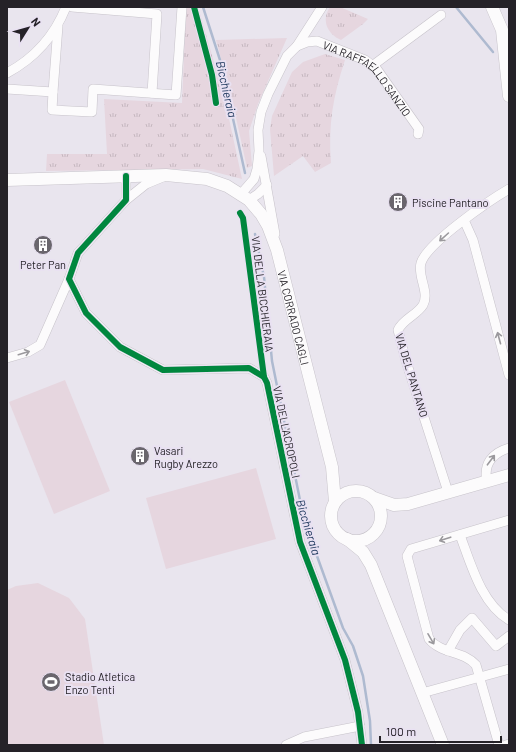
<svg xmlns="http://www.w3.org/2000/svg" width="516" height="752" viewBox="0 0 516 752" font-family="Barlow,sans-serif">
	<defs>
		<pattern id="grass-tufts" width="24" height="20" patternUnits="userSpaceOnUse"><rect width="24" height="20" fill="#e6d6df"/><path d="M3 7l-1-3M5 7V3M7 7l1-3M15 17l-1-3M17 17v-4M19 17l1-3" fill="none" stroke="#c5b7bf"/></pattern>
	</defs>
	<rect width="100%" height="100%" fill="#e9e5ee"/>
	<g fill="url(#grass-tufts)">
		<polygon points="186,7 198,7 225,100 242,179 203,169 46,171 47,154 107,154 104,99 182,103"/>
		<path d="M330,7H340L368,19L363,24L341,40C327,34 321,20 330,7Z"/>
		<polygon points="287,38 258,104 249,131 252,166 247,168 233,104 216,40"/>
		<path d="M325,54L345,60C333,96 328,125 331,163L315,172L303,156L274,176L270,129L272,116L292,72L303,62Z"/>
	</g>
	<g fill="#e6d6df">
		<polygon points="65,380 110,491 54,514 9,402"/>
		<polygon points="256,468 276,539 166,569 146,498"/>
		<polygon points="38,583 69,598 85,619 104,745 7,745 7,590 16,586"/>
	</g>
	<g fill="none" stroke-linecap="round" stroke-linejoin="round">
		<g stroke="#aebad0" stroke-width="2.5">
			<polyline points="203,7 220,60 245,173"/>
			<polyline points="456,7 493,52"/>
			<polyline points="255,234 264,277 272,361 304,520 343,628 353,646 363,676 370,721 371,745"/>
		</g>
		<defs>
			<g id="minor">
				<polyline points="72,7 157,14 152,93"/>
				<polyline points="297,46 322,7"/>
				<polyline points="372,66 441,15"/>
				<path d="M7,73C35,58 54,37 66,7"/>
				<polyline points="7,89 53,92 52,110 92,112 93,89 176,95 182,7"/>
				<polyline points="53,92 58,26"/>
				<polyline points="261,156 275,234"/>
				<polyline points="126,176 126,200 78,253 69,279 86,313 120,347 163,370 249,368 264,377 267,383 300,542 345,660 358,712 362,745"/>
				<path id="s1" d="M241,194L254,179L257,169L259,151L258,130L261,112L268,94L287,56L297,46L307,42L317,41L365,60L376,68L419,129L418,134"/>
				<polyline points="126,200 146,184 163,177"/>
				<polyline points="249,200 258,194 267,185"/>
				<polyline points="464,220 473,240 509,375"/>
				<polyline points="7,358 28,352 40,345 69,279"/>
				<path d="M487,482C483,464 492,453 509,448"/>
				<path d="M448,492L406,361L398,330C403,319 417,315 423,305C430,292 417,276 421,263C427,243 490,200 509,189"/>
				<path d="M460,535C471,564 481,603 509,620"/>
				<polyline points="448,651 460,630 472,618 496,646 509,636"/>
				<polyline points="422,693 509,669"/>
				<polyline points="286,745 304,737 360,726"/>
				<path d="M499,745L476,665C464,651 441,654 429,639L407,556L411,549L509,520"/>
				<polyline points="506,745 509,744"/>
			</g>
			<g id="secondary">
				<polyline points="492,7 502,30 509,96"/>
				<path id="s2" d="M7,180L166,175L207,179L227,186L249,200L261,214L268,226L277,250L332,467L335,502"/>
				<circle cx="356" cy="516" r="25"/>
				<polyline points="374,498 394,505 408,504 509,475"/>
				<polyline points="347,539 363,552 371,565 443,745"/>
			</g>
		</defs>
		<use href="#minor" stroke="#c7c3ca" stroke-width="10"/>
		<use href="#secondary" stroke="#c7c3ca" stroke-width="13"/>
		<use href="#minor" stroke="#fcfbfc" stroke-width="9"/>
		<use href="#secondary" stroke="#fcfbfc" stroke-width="12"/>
		<defs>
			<g id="cycleway">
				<polyline points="194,7 212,75 216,103"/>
				<polyline points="126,176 126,200 78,253 69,279 86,313 120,347 163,370 249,368 264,377 267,383 300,542 345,660 358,712 362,745"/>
				<polyline points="240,213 243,218 264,377"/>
			</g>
		</defs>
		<use href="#cycleway" stroke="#e9e1f2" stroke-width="8"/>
		<use href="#cycleway" stroke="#00873e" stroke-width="6"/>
	</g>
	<defs><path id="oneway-shaft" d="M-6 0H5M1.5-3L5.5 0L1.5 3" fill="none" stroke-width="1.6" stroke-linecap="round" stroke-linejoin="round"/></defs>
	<g stroke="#9b999d">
		<use href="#oneway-shaft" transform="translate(444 237) rotate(138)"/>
		<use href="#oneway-shaft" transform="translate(499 338) rotate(-105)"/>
		<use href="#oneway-shaft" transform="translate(24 353) rotate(-17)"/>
		<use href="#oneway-shaft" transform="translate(491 460) rotate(-53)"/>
		<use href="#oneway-shaft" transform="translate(445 539) rotate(162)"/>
		<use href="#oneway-shaft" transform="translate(431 639) rotate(60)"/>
	</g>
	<defs>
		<symbol id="building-disc" viewBox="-11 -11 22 22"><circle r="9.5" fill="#6a666d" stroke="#e9e1f2"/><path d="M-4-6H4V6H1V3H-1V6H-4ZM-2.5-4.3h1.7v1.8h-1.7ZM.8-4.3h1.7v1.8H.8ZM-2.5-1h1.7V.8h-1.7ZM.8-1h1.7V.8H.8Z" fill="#fff"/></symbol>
		<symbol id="stadium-disc" viewBox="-11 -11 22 22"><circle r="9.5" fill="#6a666d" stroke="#e9e1f2"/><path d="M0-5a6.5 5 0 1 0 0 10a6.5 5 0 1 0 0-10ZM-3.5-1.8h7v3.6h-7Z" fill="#fff"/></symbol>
	</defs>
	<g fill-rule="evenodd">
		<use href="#building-disc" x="387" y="191" width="22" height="22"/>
		<use href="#building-disc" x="32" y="234" width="22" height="22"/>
		<use href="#building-disc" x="129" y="445" width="22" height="22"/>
		<use href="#stadium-disc" x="40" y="671" width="22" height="22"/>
	</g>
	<g text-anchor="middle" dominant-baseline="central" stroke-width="4" stroke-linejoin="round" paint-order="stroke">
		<g font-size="11" fill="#252228" stroke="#e9e1f2">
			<text stroke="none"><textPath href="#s1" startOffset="249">VIA RAFFAELLO SANZIO</textPath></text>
			<text transform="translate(263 294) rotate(83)">VIA DELLA BICCHIERAIA</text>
			<text stroke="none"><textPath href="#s2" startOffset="375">VIA CORRADO CAGLI</textPath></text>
			<text transform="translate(412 375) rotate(73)">VIA DEL PANTANO</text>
			<text transform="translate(287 432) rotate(78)">VIA DELL'ACROPOLI</text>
		</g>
		<g font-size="11" fill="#252228" stroke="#e9e1f2" text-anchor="start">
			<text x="412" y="202">Piscine Pantano</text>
			<text x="43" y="264" text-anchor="middle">Peter Pan</text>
			<text x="154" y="450">Vasari<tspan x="154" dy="13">Rugby Arezzo</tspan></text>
			<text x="65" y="676">Stadio Atletica<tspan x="65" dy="13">Enzo Tenti</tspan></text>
		</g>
		<g font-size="12" font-style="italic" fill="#193359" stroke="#e9e1f2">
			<text transform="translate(227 89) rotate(77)">Bicchieraia</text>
			<text transform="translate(309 527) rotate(73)">Bicchieraia</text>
		</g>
	</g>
	<rect width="516" height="752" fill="none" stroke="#252228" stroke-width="16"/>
	<g transform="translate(28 28) rotate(53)" stroke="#e9e1f2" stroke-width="3" paint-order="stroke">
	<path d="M0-3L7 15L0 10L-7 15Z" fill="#252228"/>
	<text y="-6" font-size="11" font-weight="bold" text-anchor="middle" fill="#252228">N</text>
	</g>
	<path d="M380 736v6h121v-6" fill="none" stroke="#252228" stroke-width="2"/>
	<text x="386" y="736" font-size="12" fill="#252228" stroke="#e9e1f2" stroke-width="3" paint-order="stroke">100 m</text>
</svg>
